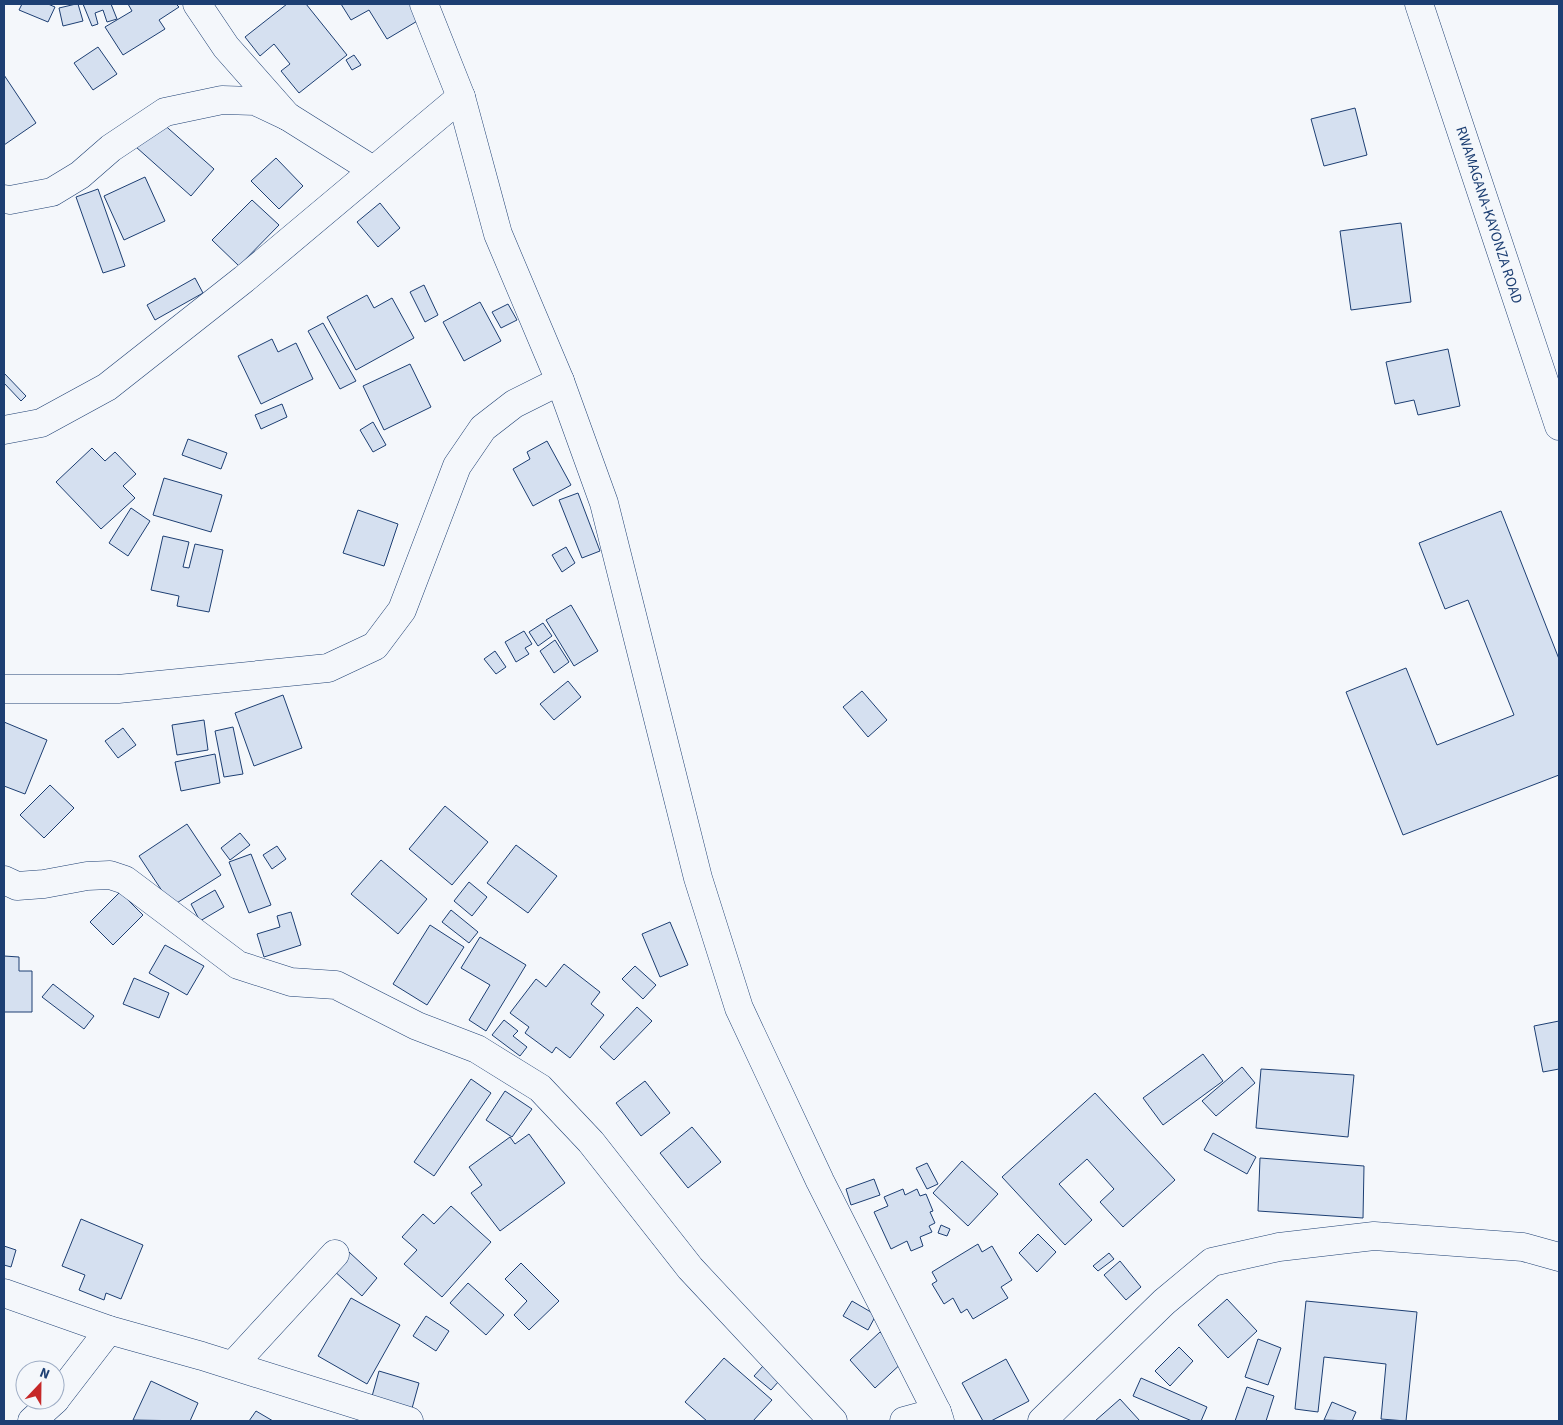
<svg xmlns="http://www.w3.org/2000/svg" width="1563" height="1425" viewBox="0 0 1563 1425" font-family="'Source Sans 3',sans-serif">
	<rect width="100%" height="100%" fill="#f4f7fb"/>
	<g fill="#d5e0f0" stroke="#1d3f73">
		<polygon points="22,4 48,4 55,7 48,22 19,10"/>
		<polygon points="76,4 78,4 83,21 63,26 59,8"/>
		<polygon points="83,4 111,4 117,19 107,22 103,10 95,13 98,24 92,26"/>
		<polygon points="128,4 176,4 179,7 159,20 165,29 123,55 105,27 132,11"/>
		<polygon points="287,4 306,4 347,55 299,93 281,71 290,64 274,44 260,56 245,37"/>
		<polygon points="341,4 410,4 419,20 387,39 369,10 351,20"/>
		<polygon points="98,47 117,74 93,90 74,63"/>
		<polygon points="354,55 361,65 352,70 346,60"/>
		<polygon points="4,75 36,123 4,145"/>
		<polygon points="1355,108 1367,155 1324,166 1311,119"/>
		<polygon points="160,121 214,169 191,196 136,147"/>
		<polygon points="276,158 303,186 279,209 251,181"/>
		<polygon points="145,177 165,221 124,240 104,196"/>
		<polygon points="98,189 125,266 103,273 76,197"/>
		<polygon points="252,200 279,225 239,266 212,240"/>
		<polygon points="380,203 400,228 378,247 357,222"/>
		<polygon points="1401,223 1411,302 1351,310 1340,231"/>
		<polygon points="195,278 203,293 155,320 147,305"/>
		<polygon points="424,285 438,315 425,322 410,292"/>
		<polygon points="367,295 374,308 392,298 414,338 356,370 327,317"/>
		<polygon points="480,302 501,341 464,361 443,322"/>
		<polygon points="508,304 517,320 501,328 492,312"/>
		<polygon points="323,323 356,381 340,389 308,331"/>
		<polygon points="272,339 278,352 296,343 313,379 261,404 238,356"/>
		<polygon points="1448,349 1460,406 1418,415 1414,400 1395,404 1386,362"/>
		<polygon points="410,364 431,407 384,430 363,386"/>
		<polygon points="4,373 26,396 21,401 4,383"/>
		<polygon points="282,404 287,417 261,429 255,415"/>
		<polygon points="373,422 386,445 373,452 360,430"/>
		<polygon points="188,439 227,453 221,469 182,455"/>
		<polygon points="547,441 571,485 533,506 513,469 530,459 527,452"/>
		<polygon points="92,448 105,461 115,452 136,474 123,486 135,498 101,529 56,482"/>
		<polygon points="164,478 222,495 211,532 153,515"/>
		<polygon points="578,493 600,551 582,558 559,500"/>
		<polygon points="131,508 150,521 128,556 109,543"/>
		<polygon points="358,510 398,524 384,566 343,553"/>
		<polygon points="1501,511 1559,659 1559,775 1403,835 1346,692 1406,668 1437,745 1514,715 1468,600 1445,609 1419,543"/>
		<polygon points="163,536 189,542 183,567 189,568 195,544 223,550 209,612 177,606 179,596 151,590"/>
		<polygon points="566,547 575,563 562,572 552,555"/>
		<polygon points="571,605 598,651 574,666 546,620"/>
		<polygon points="543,623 552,636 538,646 529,632"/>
		<polygon points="524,631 532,644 525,648 529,654 516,662 505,642"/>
		<polygon points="555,640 569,662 554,673 540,651"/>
		<polygon points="495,651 506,667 496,674 484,659"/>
		<polygon points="568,681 581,697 554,720 540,704"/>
		<polygon points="862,691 887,720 868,737 843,707"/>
		<polygon points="283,695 302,748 254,766 235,713"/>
		<polygon points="204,720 208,750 177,755 172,725"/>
		<polygon points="4,722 47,740 25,794 4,786"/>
		<polygon points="233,727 243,774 224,777 215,731"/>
		<polygon points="123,728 136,745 118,758 105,741"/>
		<polygon points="215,754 220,783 181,791 175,762"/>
		<polygon points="50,785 74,808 44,838 20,815"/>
		<polygon points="445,806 488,842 452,885 409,849"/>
		<polygon points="187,824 221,875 172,906 139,856"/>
		<polygon points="240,833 250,845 230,860 221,848"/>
		<polygon points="516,845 557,876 528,913 487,883"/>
		<polygon points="277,846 286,859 272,869 263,855"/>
		<polygon points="251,854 271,905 249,913 229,862"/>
		<polygon points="381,860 427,899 398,934 351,894"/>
		<polygon points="469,882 487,897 472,916 454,901"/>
		<polygon points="215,890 224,907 200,921 191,904"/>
		<polygon points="120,892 143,915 113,945 90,922"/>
		<polygon points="451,910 478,932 469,943 442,922"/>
		<polygon points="291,912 301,945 264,957 257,934 280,927 277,916"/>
		<polygon points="670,922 688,965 660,977 642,934"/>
		<polygon points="430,925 464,947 427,1005 393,984"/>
		<polygon points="480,937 526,965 486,1031 469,1020 490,985 461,968"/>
		<polygon points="165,945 204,966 187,995 149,973"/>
		<polygon points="4,956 19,957 19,971 32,971 32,1012 4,1012"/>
		<polygon points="564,964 600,992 591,1004 604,1015 570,1058 556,1047 552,1053 525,1033 529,1027 510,1013 536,979 546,987"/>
		<polygon points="635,966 656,985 643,999 622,979"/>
		<polygon points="134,978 169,993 159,1018 123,1004"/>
		<polygon points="53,984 94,1016 84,1029 42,997"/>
		<polygon points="637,1007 652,1021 614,1060 600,1047"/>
		<polygon points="504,1020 518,1031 513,1036 527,1047 520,1056 492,1035"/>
		<polygon points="1559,1021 1559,1069 1543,1072 1534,1026"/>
		<polygon points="1203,1054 1223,1081 1163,1125 1143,1098"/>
		<polygon points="1242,1067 1255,1083 1216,1116 1202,1101"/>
		<polygon points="1261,1069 1354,1075 1348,1137 1256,1128"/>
		<polygon points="471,1079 491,1093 434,1176 414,1162"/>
		<polygon points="645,1081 670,1113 641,1136 616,1103"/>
		<polygon points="505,1091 532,1109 512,1137 486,1120"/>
		<polygon points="1095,1093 1175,1180 1123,1227 1100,1202 1114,1189 1087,1159 1059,1184 1092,1220 1065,1245 1002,1177"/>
		<polygon points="692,1127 721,1162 688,1188 660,1153"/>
		<polygon points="1213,1133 1256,1157 1247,1174 1204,1150"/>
		<polygon points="529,1134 565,1183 500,1231 471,1193 482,1185 469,1167 510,1137 515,1144"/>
		<polygon points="1260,1158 1364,1166 1363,1218 1258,1211"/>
		<polygon points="962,1161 998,1194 968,1226 933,1193"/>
		<polygon points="927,1163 938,1184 927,1189 916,1168"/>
		<polygon points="874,1179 880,1195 851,1205 846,1189"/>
		<polygon points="903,1189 905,1195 917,1189 920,1196 926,1194 933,1211 930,1212 935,1223 929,1226 932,1232 920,1237 923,1246 911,1251 907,1241 891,1249 874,1212 888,1206 884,1197"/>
		<polygon points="451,1206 491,1242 442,1297 404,1264 417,1250 402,1237 423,1214 434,1224"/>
		<polygon points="81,1219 143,1245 121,1299 106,1293 104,1300 79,1290 85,1275 62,1266"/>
		<polygon points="941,1225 950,1229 947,1236 938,1233"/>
		<polygon points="1038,1234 1056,1252 1037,1272 1019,1253"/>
		<polygon points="978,1244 982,1252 992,1246 1012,1280 1001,1287 1008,1298 973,1319 967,1309 961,1313 953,1298 944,1304 932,1284 937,1281 932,1272"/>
		<polygon points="4,1246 16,1250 11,1267 4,1265"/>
		<polygon points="349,1252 377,1278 362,1296 333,1270"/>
		<polygon points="1109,1253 1114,1259 1098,1271 1093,1266"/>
		<polygon points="1120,1261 1141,1287 1126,1300 1104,1275"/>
		<polygon points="521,1263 559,1301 529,1330 514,1315 527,1301 505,1279"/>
		<polygon points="468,1283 504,1315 486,1335 450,1303"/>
		<polygon points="351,1298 400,1325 367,1384 318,1356"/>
		<polygon points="1227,1299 1257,1331 1228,1358 1198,1325"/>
		<polygon points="852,1301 876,1315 868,1330 843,1316"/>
		<polygon points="1306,1301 1417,1312 1406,1421 1381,1419 1386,1364 1324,1357 1318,1412 1295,1409"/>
		<polygon points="426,1316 449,1331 436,1351 413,1336"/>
		<polygon points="880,1332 906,1359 875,1388 850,1360"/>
		<polygon points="1258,1339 1281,1348 1268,1385 1245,1377"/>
		<polygon points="1179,1347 1193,1361 1170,1386 1155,1371"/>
		<polygon points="724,1358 772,1400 753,1421 707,1421 685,1402"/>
		<polygon points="1006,1359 1029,1401 991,1421 983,1421 962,1383"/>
		<polygon points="763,1366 779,1381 771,1390 754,1376"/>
		<polygon points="379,1371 419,1383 411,1412 371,1400"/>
		<polygon points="1141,1378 1207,1407 1201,1421 1192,1421 1133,1396"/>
		<polygon points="151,1381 198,1403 190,1421 133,1420"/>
		<polygon points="1247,1387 1274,1396 1266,1421 1235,1421"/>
		<polygon points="1120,1399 1140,1421 1095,1421"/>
		<polygon points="1332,1402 1356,1412 1352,1421 1324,1420"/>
		<polygon points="256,1411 273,1421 249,1421"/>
	</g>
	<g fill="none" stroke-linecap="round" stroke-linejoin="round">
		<defs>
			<g id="minor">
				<polyline points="197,4 226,47 287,116 373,170"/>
				<polyline points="424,4 461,97 498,234 560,381 604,503 698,878 739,1008 820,1181 937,1412 940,1421"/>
				<polyline points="4,199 10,200 52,192 80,175 111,148 165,112 222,100 255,101 287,116"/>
				<polyline points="4,430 41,423 107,387 244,279 461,97"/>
				<polyline points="4,689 118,689 328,668 375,646 402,610 457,466 483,428 514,404 560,381"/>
				<polyline points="4,880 17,886 44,884 87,876 110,875 125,880 238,965 291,982 336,985 417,1026 477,1049 540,1088 591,1142 690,1268 833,1421"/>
				<polyline points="4,1293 109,1330 202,1356 409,1421"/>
				<polyline points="233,1365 335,1254"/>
				<polyline points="55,1400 109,1330"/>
				<polyline points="32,1421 55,1400"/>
				<polyline points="904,1421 937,1412"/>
				<polyline points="1042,1421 1164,1302 1212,1262 1279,1247 1374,1236 1523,1247 1559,1257"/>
			</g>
			<polyline id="highway" points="1419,4 1559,426"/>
		</defs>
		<use href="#minor" stroke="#1d3f73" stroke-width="29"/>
		<use href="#highway" stroke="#1d3f73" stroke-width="29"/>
		<use href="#minor" stroke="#f4f7fb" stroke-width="28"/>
		<use href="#highway" stroke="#f4f7fb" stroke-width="28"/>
	</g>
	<g text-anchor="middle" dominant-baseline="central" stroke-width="4" stroke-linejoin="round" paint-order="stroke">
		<g font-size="15" fill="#1d3f73" stroke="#f4f7fb">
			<text transform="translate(1489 215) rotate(72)">RWAMAGANA-KAYONZA ROAD</text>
		</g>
	</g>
	<rect width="1563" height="1425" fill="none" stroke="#1d3f73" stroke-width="10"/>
	<g transform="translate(40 1385) rotate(22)"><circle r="24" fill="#f4f7fb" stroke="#9eadc5"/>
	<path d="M0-4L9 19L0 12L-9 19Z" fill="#c62828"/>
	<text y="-8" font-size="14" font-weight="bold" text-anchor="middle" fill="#1d3f73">N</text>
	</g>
</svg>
